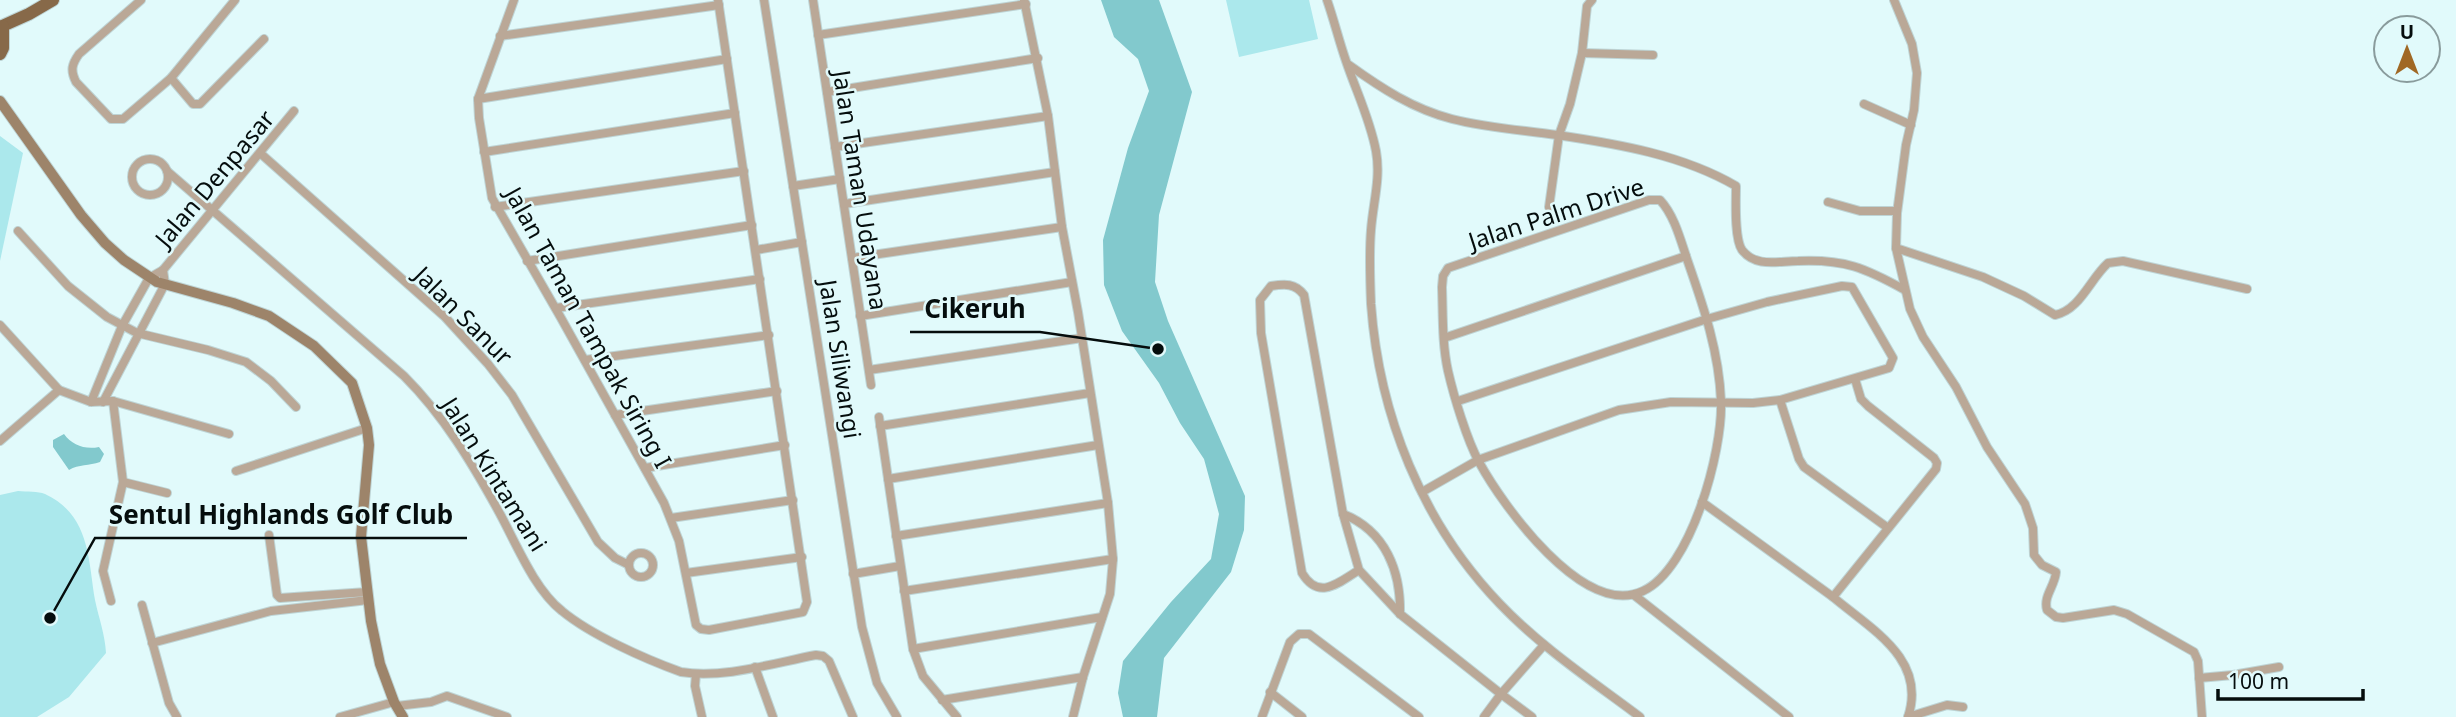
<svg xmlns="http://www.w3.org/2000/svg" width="2456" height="717" viewBox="0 0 2456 717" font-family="'Noto Sans',sans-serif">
	<rect width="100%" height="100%" fill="#e1fafb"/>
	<g fill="#abe8ec">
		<polygon points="1226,0 1309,0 1318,39 1239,57"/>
		<polygon points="0,136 23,153 0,261"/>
		<path d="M18,491C27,492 38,491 45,494C90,515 88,559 95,600C99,619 105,634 106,653L69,697L37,717H0V495Z"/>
	</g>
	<g fill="#82c9cd">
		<polygon points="1101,0 1159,0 1192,92 1159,215 1155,282 1168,321 1245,496 1244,530 1231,572 1164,658 1157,717 1123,717 1118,693 1123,661 1171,602 1211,559 1219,514 1204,459 1180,423 1159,383 1122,331 1104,285 1103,240 1128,148 1149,91 1138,59 1114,37"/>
		<path d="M64,434C72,445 85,450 99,447L104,454L100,462C89,466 79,464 69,470L53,447V440Z"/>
	</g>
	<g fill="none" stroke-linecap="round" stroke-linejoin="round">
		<defs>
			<g id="street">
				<path d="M141,0L79,54C72,64 70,70 76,82L111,119H123L171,78L235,0"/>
				<polyline points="514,0 478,99 479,118 492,198 561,318 664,503 679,541 696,625 701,629 709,630 803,612 807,602 718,0"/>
				<polyline points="764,0 862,627 877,683 897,717"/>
				<polyline points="813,0 871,385"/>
				<polyline points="1024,0 1048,116 1062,227 1078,312 1108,503 1113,559 1110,594 1083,677 1073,717"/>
				<path d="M1327,0C1334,20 1339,41 1346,61C1356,91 1370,119 1376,151C1381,178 1373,203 1371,230C1369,254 1370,279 1371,304C1379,415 1422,523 1500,604C1541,647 1592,681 1640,717"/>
				<path d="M1894,0L1912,44L1917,73L1914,110L1906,145L1897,213L1896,248L1910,309L1923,337L1956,387L1987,447L2025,504L2033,528L2034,555L2042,565L2056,572C2055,586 2043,596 2047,610L2056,617L2063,618L2114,610L2127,614L2194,652L2198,661L2202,717"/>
				<polyline points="818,35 1026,4"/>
				<polyline points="500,36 719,5"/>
				<polyline points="1582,53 1653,55"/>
				<path d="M1349,65C1381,88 1413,109 1452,119C1487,128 1522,130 1557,135C1618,144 1683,155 1736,186C1736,201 1734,238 1742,250C1756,268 1778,261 1798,261C1845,259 1865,268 1905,290"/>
				<polyline points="171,78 193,104 200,104 264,39"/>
				<polyline points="827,92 1038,58"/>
				<polyline points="478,99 727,59"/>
				<polyline points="1864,104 1911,125"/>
				<polyline points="835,147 1048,116"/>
				<polyline points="484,152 735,113"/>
				<polyline points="260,153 445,317 488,364 512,395 598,542 615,558 629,565"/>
				<circle cx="150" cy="177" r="18"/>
				<path d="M167,171L404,376C444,416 472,463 499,512C516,543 534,589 562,611C591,635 645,659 681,672C724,679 773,663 816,655L823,656L829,661L853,717"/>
				<polyline points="793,186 840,179"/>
				<path d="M1649,200H1660C1675,216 1681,242 1688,262C1704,308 1719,352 1721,401C1723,451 1691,569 1643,591C1584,619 1503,506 1479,462C1467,440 1454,397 1448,371C1442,344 1443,315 1442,287L1443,276L1448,268Z"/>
				<polyline points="1828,202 1860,211 1897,211"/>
				<polyline points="844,204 1055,172"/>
				<polyline points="495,207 744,171"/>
				<polyline points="1549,207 1559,135 1570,104 1582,53 1587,6 1592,0"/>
				<polyline points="18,231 68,286 107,317 137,333 208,350 246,362 271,381 296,407"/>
				<path d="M1896,248L1983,277L2024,296L2055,315C2080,310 2090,279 2108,263L2123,261L2247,289"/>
				<polyline points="756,250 802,242"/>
				<polyline points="852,258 1062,227"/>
				<polyline points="527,261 752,225"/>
				<polyline points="556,308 760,279"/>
				<polyline points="860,316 1072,282"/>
				<polyline points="0,325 59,390"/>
				<polyline points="1444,338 1686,256"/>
				<polyline points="585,360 769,335"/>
				<polyline points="869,370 1082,338"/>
				<polyline points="1780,400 1799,459 1804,467 1888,528"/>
				<polyline points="91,402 122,326 149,278 163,270 294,111"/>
				<polyline points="103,402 165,284 163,270"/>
				<polyline points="615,415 777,391"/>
				<polyline points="879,417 913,649 923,676 957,717"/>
				<polyline points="880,426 1090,393"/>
				<polyline points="0,441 59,390 91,402 113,401 229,434"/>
				<polyline points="645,468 785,445"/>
				<polyline points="236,471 367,428"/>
				<polyline points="888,479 1098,445"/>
				<polyline points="123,482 167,493"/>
				<polyline points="1422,492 1478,460 1619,410 1671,402 1753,403 1780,400 1889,368 1893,358 1852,287 1842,286 1767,302 1707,319 1458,401"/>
				<polyline points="1702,502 1833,597 1936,469 1937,463 1934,458 1868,406 1861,399 1855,379"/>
				<path d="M1343,514C1386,531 1401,572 1400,614"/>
				<polyline points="671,518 793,500"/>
				<polyline points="269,535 277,595 280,598 367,592"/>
				<polyline points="896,536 1108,503"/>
				<circle cx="641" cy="565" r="12"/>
				<path d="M1359,570C1338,583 1319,601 1302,573L1261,333L1260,300L1271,286C1285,284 1295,283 1304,295L1343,514L1359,570L1400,614L1501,694L1484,717"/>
				<polyline points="686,573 802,557"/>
				<polyline points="853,574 900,566"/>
				<polyline points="904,591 1113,559"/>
				<polyline points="1634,595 1789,717"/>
				<path d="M1833,597C1872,630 1927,659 1908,717"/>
				<polyline points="111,601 103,571 123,482 113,401"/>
				<polyline points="142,605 169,703 177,717"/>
				<polyline points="152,643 271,611 368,600"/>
				<polyline points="913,649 1102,617"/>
				<polyline points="755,667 773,717"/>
				<polyline points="696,674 695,686 702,717"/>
				<polyline points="2199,678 2233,675 2279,667"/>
				<polyline points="1270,692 1302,717"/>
				<polyline points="942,700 1083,677"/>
				<polyline points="397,706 431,702 447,696 507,717"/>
				<polyline points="340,717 394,702"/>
				<polyline points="1262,717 1290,642 1299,634 1309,634 1419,717"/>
				<polyline points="1532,717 1501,694 1544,645"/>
				<polyline points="1908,717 1947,705 1963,707"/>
			</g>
			<polyline id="secondary" points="0,101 81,215 105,243 124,260 157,282 233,303 269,316 314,346 352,383 367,428 369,445 361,537 371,621 380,664 394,702 403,717"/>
			<g id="primary">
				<polyline points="0,27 29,14 53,0"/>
				<polyline points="0,54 3,48 3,26"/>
			</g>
		</defs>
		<use href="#street" stroke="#bed4d5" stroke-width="10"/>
		<use href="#secondary" stroke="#bed4d5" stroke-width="12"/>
		<use href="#primary" stroke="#bed4d5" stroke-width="14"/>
		<use href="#street" stroke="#baa897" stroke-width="8"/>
		<use href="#secondary" stroke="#9d846a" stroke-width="10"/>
		<use href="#primary" stroke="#876949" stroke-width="12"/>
	</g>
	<g text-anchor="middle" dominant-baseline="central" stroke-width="5" stroke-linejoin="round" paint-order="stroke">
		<g font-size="24" fill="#050d0d" stroke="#e1fafb">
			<text transform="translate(214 178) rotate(-50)">Jalan Denpasar</text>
			<text transform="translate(861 190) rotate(81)">Jalan Taman Udayana</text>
			<text transform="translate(1556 213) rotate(-18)">Jalan Palm Drive</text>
			<text transform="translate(464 315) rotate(45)">Jalan Sanur</text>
			<text transform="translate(589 327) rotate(61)">Jalan Taman Tampak Siring I</text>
			<text transform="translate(841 359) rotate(81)">Jalan Siliwangi</text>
			<text transform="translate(495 474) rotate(58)">Jalan Kintamani</text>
		</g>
	</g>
	<path fill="none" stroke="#050d0d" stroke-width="2.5" d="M1158 349L1040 332H910M50 618L95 538H467"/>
	<g fill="#050d0d" stroke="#e1fafb" stroke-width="2.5">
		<circle cx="1158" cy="349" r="7"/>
		<circle cx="50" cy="618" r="7"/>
	</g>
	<g font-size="26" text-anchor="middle" font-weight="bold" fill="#050d0d" stroke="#e1fafb" stroke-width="5" stroke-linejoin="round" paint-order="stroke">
		<text x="975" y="318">Cikeruh</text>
		<text x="281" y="524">Sentul Highlands Golf Club</text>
	</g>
	<g transform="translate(2407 49)"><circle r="33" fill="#e1fafb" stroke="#899b9c" stroke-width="2"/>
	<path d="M0-5L12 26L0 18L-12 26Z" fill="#a06824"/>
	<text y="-10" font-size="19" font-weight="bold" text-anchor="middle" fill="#050d0d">U</text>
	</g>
	<path d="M2218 689v10h145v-10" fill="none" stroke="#050d0d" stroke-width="3.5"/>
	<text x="2228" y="689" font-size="21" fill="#050d0d" stroke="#e1fafb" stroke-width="5" paint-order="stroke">100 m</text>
</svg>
